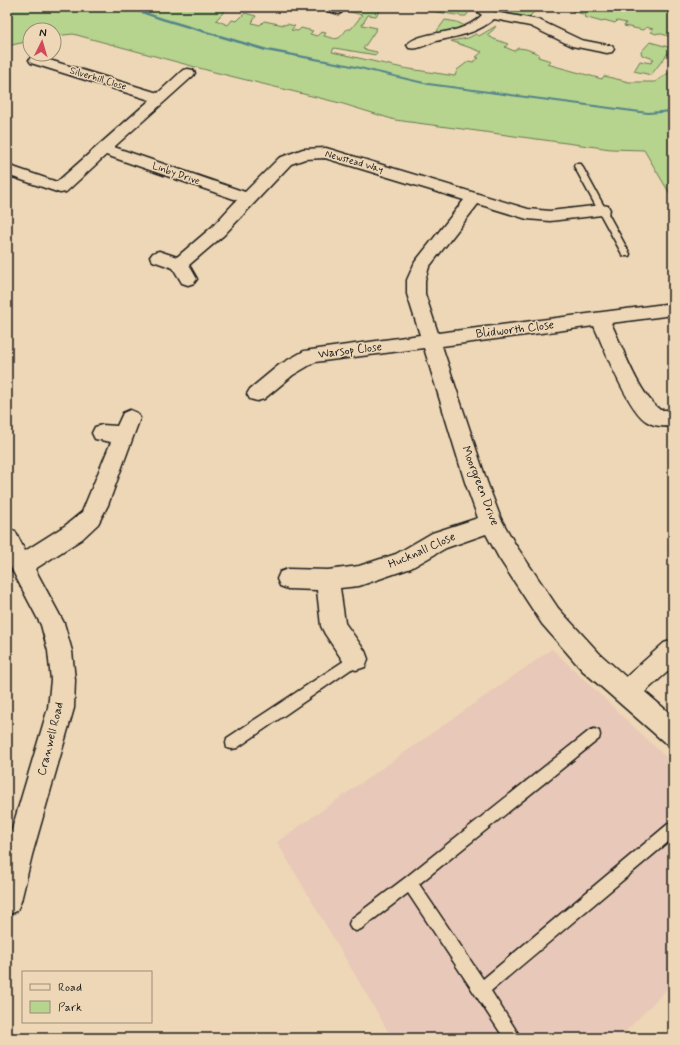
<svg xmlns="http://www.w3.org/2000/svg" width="680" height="1045" viewBox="0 0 680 1045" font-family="Mynerve,sans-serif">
	<rect width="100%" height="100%" fill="#eed7b6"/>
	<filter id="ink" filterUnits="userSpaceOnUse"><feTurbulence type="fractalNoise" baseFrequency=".025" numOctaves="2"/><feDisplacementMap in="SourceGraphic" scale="8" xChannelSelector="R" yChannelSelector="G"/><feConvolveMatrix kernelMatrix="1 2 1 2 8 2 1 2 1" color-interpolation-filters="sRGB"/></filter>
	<g filter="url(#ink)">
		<polygon fill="#e8c8b8" points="552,649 673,764 673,983 619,1038 392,1038 277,842"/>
		<g fill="#b6d48d" stroke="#697854">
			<path d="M7,7H229L216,20L228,25L232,20L237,21L245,13L256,16L252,23L260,25L264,21L284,25L287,24L295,26L291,30L298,31L301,28L313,31L310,34L317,36L321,32L326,33L324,36C338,39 337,42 347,29H351L362,15L347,11L350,8L382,7L376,16L368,15L362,25L377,28L363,49L377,52L376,55L334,48L332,52L403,68L455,76L457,70L469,61L473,62L479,58L476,57L482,52L451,41L468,38L476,34L479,36L496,26L493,30L487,35L494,39L508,44L505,47L514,51L518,48L526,49L539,54L538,57L551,61L547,64L602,79L604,76L629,82H655L673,70V199L644,150L611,149L395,120L340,103L214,72L73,34L54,36V30H30V41L7,46Z"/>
			<polygon points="407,7 463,7 469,12 466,16 462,16"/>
			<polygon points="489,7 520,10 522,7 539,7 529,17 497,11"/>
			<polygon points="568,7 652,7 650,9 656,11 659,8 673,13 673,35 672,37 658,33 656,34 651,32 653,29 646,27 643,30 624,26 626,23 617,21 615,23 604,20 602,22 584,17 586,15 572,11 572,8"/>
			<polygon points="445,20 457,22 469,28 439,34 437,31"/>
			<polygon points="650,42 672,48 651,75 634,71 640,61 651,63 654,59 642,55 641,52"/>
		</g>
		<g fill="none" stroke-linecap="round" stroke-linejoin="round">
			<g fill="#53828b" fill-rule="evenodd">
				<polygon points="7,7 24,7 22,8 7,9"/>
				<polygon points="124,7 130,7 163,18 268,49 347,64 428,83 648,112 673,110 673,112 648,114 428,85 347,66 265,51 161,20"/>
			</g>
			<defs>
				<g id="lane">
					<polygon points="315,7 326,7 342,12 339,14"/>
					<polygon points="575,164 581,164 582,166 630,254 629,256 623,256 622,254 574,166"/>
					<polygon points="356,653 360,655 362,659 360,663 237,748 232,749 227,748 226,743 227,738"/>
					<polygon points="594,729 599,731 600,735 599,739 419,884 483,979 668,824 673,822 673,838 491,991 521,1038 504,1038 408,893 361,929 356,931 351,929 349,924 351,919 405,878 589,731"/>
				</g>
				<g id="street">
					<path d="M471,7H486L495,12L539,20L581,40L612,46L614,49L612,52L607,53L572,46L530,26L494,19C476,34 458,36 436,41C427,44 419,50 409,48L407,45C415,34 445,33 458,29C467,26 475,22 482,15Z"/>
					<path d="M36,56L158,93L183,70L188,69L193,70L195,73L193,76L114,147L245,192L279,158L303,149L326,148L528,209L550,211L602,205L608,206L610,210L608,214L602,215L550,221L527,219L478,204L429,267L425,280V294L438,333L673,303V315L611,323C624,350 637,391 660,410H673V426C664,427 653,426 646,421C628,410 603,346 594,326L442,346L487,482L501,519L515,544L558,608L600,654L626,677L664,643L673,640V667L645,692L673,716V746L664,742L582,670L542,624L499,558L486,534L446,548L411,568L359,586L340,588L345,623L365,651L368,659L365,667L356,670L347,667L325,634L321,626L317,590L288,589L280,586L277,579L280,572L288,569L328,570L359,566L396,554L432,533L478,518L465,482L424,348L315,362L293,375L264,399L257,401L250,399L247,394L250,389L279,365L304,351L420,335L407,294V280L415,262L464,200L325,158L305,159L291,164L224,235L189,265L197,279L194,283L188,285L182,283L173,268L153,261L150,257L153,253L159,251L177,257L212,227L237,200L106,155L66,192L60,193L7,175V165L57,182L150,100L31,63L29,60L31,57Z"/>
					<polygon points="130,410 137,413 140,418 108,505 98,524 82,539 35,569 64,623 72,651 75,680 74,708 32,855 21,901 17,911 7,915 7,846 48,708 51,680 48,651 41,625 7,560 7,529 15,531 25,551 66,525 82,512 111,442 95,439 92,433 95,427 102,425 117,426 123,413"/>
				</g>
			</defs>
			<use href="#lane" stroke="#1c1c1c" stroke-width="3"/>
			<use href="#street" stroke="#1c1c1c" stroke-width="3"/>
			<use href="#lane" fill="#eed7b6" fill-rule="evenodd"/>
			<use href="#street" fill="#eed7b6" fill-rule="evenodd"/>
		</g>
	</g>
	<g text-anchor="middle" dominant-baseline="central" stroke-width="3" stroke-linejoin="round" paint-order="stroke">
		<g font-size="10" fill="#1c1c1c" stroke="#eed7b6">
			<text transform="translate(98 79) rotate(17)">Silverhill Close</text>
			<text transform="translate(354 162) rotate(16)">Newstead Way</text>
			<text transform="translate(176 174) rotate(19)">Linby Drive</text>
		</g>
		<g font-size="12" fill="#1c1c1c" stroke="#eed7b6">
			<text transform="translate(515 330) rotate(-7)">Blidworth Close</text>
			<text transform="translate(350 351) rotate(-7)">Warsop Close</text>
			<text transform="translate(480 486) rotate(69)">Moorgreen Drive</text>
			<text transform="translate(422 551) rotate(-24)">Hucknall Close</text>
			<text transform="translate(51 739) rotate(-76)">Cranwell Road</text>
		</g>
	</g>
	<rect width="680" height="1045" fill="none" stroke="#eed7b6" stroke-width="24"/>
	<rect x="12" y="12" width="656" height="1021" fill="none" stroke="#1c1c1c" stroke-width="1.5" filter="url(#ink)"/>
	<rect x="22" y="971" width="130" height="52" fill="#eed7b6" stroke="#9a8c78"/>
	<rect x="30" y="984" width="20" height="6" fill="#eed7b6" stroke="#9a8c78"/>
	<text x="58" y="991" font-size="12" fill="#1c1c1c">Road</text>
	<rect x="30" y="1001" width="20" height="12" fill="#b6d48d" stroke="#9a8c78"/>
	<text x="58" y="1011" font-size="12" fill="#1c1c1c">Park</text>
	<g transform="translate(42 42) rotate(5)"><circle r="19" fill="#eed7b6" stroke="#9a8c78"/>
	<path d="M0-3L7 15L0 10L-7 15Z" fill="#d1495b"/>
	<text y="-6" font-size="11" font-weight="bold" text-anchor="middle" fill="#1c1c1c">N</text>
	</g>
</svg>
